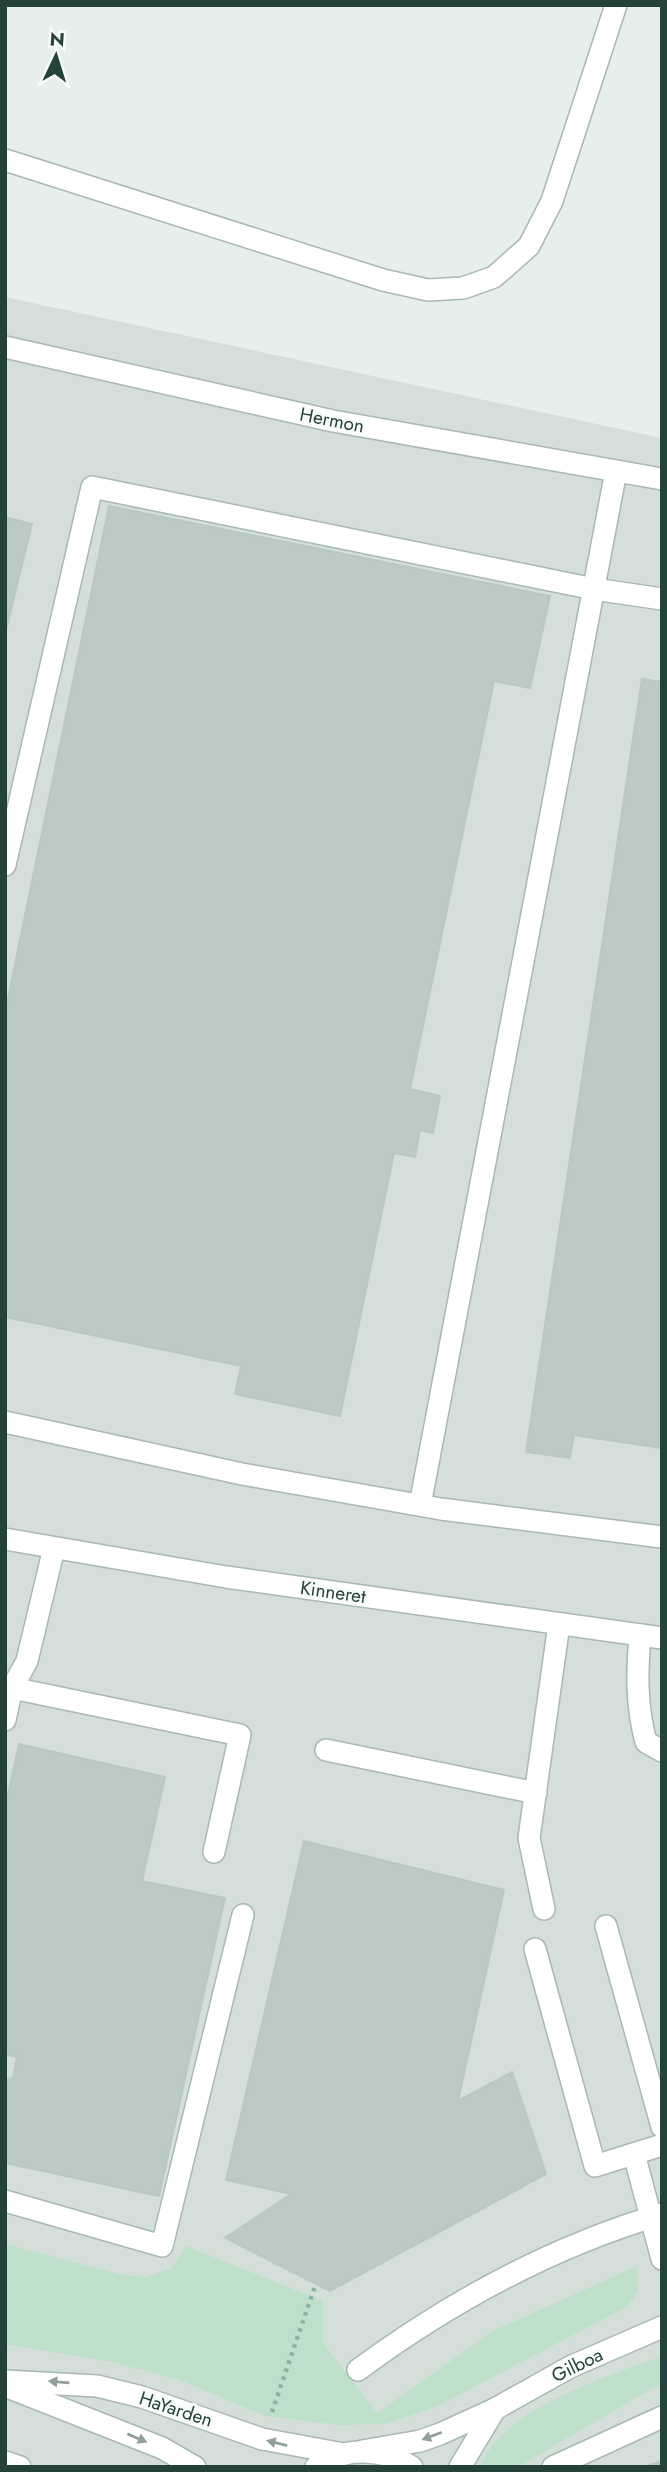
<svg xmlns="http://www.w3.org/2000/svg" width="667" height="2472" viewBox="0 0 667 2472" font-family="Jost,sans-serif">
	<rect width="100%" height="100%" fill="#e6efeb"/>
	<polygon fill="#d4dfda" points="5,297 662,438 662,2467 5,2467"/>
	<g fill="#bfe0c8">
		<polygon points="5,2244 123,2275 145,2277 171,2269 186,2246 323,2301 323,2343 377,2413 493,2331 637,2266 638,2291 628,2306 436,2407 386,2424 338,2425 265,2416 180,2380 108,2361 5,2344"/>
		<path d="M662,2356V2386L651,2389L518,2467H480C502,2408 607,2377 662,2356Z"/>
	</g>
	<g fill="#bbcac4" stroke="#b8c9c2" stroke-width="2">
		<polygon points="109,506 550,596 530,688 494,681 410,1089 440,1096 433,1133 420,1130 415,1157 394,1153 340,1416 235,1394 241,1366 5,1317 5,1013"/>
		<polygon points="5,517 32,524 5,634"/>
		<polygon points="642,679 662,682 662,1448 574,1435 570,1458 526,1452"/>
		<polygon points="19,1744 165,1777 142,1881 225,1898 159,2196 5,2163 5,2080 13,2078 17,2057 5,2054 5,1807"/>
		<polygon points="304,1841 504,1890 458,2101 512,2072 546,2174 330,2291 225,2238 291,2194 226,2180"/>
		<polygon points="662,2461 662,2467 643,2467"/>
	</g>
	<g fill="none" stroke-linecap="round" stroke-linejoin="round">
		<defs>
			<g id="service">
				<polyline points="5,160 383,280 428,290 463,288 494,277 529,246 552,201 616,5"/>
				<polyline points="5,865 92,487 594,589 662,599"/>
				<polyline points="5,1422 242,1474 441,1509 662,1537"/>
				<polyline points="420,1505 616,471"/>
				<path d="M640,1635C637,1673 636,1705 646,1742L662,1751"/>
				<polyline points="12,1688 240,1735 214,1852"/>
				<polyline points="5,1720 12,1688 27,1661 54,1548"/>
				<polyline points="326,1750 536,1793"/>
				<polyline points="544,1909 529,1838 559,1624"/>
				<polyline points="606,1926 662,2127"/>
				<polyline points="535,1949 595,2166 662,2145"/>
				<polyline points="634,2154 662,2259"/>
				<polyline points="5,2201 162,2246 243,1915"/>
				<path d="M358,2370C450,2302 551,2247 662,2214"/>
				<polyline points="5,2462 20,2467"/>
				<polyline points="553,2467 662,2417"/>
			</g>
			<g id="minor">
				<polyline points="5,347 333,421 662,479"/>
				<polyline points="5,1539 226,1577 662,1638"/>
				<polyline points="5,2381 97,2386 142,2397 262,2439 344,2454"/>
				<polyline points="5,2386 162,2448 195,2467"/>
				<polyline points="362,2451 420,2441 440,2434 495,2409 570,2367 662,2327"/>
				<path d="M316,2467C344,2446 383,2448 412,2467"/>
				<polyline points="460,2467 495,2409"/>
			</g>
		</defs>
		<use href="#service" stroke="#a8b8b2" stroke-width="24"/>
		<use href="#minor" stroke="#a8b8b2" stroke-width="24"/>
		<polyline stroke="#86b3a5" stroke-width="4.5" stroke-dasharray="3.5 5" stroke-linecap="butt" points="272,2412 316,2283"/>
		<use href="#service" stroke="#fff" stroke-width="21"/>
		<use href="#minor" stroke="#fff" stroke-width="21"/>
	</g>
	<defs><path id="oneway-solid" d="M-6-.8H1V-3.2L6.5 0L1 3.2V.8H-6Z" transform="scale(1.75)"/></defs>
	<g fill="#92a09c">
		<use href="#oneway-solid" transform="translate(59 2382) rotate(-175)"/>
		<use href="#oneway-solid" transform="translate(432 2436) rotate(159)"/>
		<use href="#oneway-solid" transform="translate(137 2438) rotate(23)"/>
		<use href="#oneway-solid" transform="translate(277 2443) rotate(-166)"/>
	</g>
	<g text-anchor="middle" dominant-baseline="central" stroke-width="6" stroke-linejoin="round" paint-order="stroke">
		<g font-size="19" fill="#24423a" stroke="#f7fbf9">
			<text transform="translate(332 420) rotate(11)">Hermon</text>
			<text transform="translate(333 1592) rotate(8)">Kinneret</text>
			<text transform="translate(577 2365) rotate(-26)">Gilboa</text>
			<text transform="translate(176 2409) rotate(18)">HaYarden</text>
		</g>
	</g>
	<rect width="667" height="2472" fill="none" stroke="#24423a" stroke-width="14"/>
	<g transform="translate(56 56) rotate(4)" stroke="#f7fbf9" stroke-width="5" paint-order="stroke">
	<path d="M0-5L12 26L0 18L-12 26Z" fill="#24423a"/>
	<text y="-10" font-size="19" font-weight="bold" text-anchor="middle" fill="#24423a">N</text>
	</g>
</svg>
